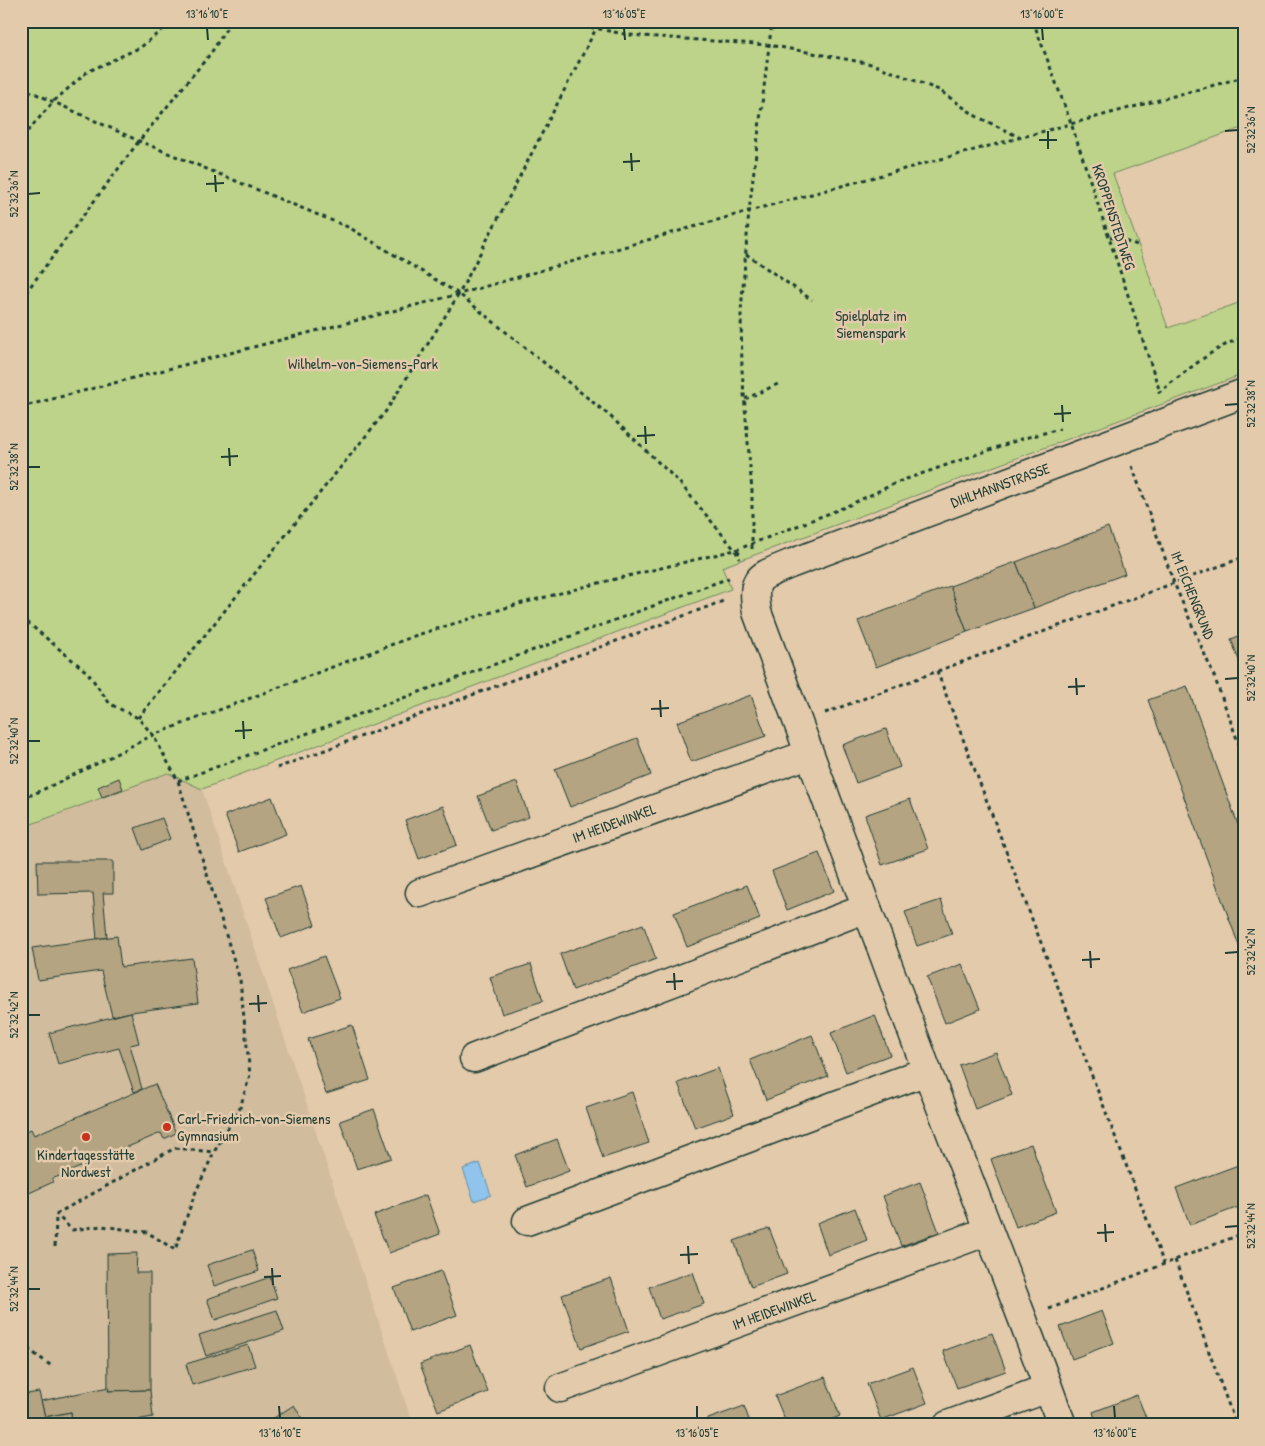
<svg xmlns="http://www.w3.org/2000/svg" width="1265" height="1446" viewBox="0 0 1265 1446" font-family="'Patrick Hand',sans-serif">
	<rect width="100%" height="100%" fill="#e3caab"/>
	<filter id="ink" filterUnits="userSpaceOnUse"><feTurbulence type="fractalNoise" baseFrequency=".02" numOctaves="2"/><feDisplacementMap in="SourceGraphic" scale="10" xChannelSelector="R" yChannelSelector="G"/><feConvolveMatrix kernelMatrix="1 2 1 2 8 2 1 2 1" color-interpolation-filters="sRGB"/></filter>
	<g filter="url(#ink)">
		<polygon fill="#d1bc9d" points="169,773 202,789 413,1425 21,1425 21,828"/>
		<polygon fill="#bdd389" stroke="#6e885e" points="21,21 1244,21 1244,127 1113,174 1168,328 1244,301 1244,374 722,567 731,589 202,789 168,773 21,828"/>
		<polygon fill="#90c4ed" stroke="#638ea3" points="480,1163 491,1195 474,1201 463,1169"/>
		<g fill="#b4a482" stroke="#1f3d34">
			<polygon points="1108,527 1125,574 1034,608 1016,562"/>
			<polygon points="1016,562 1034,608 967,632 950,586"/>
			<polygon points="950,586 967,632 876,667 858,621"/>
			<polygon points="1244,634 1244,674 1231,639"/>
			<polygon points="1187,686 1244,841 1244,959 1148,700"/>
			<polygon points="751,695 766,736 691,762 677,722"/>
			<polygon points="886,729 900,767 856,783 842,745"/>
			<polygon points="637,738 651,775 570,807 555,769"/>
			<polygon points="119,778 123,789 102,797 98,787"/>
			<polygon points="517,782 529,817 491,830 478,796"/>
			<polygon points="272,797 286,834 239,852 225,815"/>
			<polygon points="910,799 928,849 882,865 865,815"/>
			<polygon points="443,806 457,845 419,859 405,820"/>
			<polygon points="162,818 170,839 143,850 135,828"/>
			<polygon points="819,853 834,891 787,910 772,871"/>
			<polygon points="37,861 113,861 113,893 103,893 107,937 97,939 93,893 38,894"/>
			<polygon points="747,885 760,919 687,947 674,913"/>
			<polygon points="301,886 315,925 281,938 266,898"/>
			<polygon points="941,900 952,934 917,946 905,912"/>
			<polygon points="643,924 656,959 573,990 560,954"/>
			<polygon points="117,936 121,967 192,958 198,1003 131,1012 112,1016 101,971 38,980 32,948"/>
			<polygon points="324,956 340,998 303,1012 287,970"/>
			<polygon points="531,964 543,1001 502,1014 490,977"/>
			<polygon points="962,964 980,1009 945,1023 927,977"/>
			<polygon points="131,1012 139,1043 130,1045 142,1089 134,1092 119,1048 58,1064 49,1033"/>
			<polygon points="875,1015 890,1055 846,1072 831,1033"/>
			<polygon points="352,1025 370,1080 326,1094 308,1039"/>
			<polygon points="812,1035 828,1076 766,1100 750,1060"/>
			<polygon points="996,1052 1012,1095 975,1109 959,1065"/>
			<polygon points="718,1068 734,1114 695,1128 678,1083"/>
			<polygon points="155,1084 176,1133 164,1139 161,1133 156,1135 52,1179 53,1182 27,1194 21,1180 21,1133 31,1129 34,1135"/>
			<polygon points="632,1092 649,1143 603,1158 586,1108"/>
			<polygon points="374,1109 391,1158 357,1169 340,1121"/>
			<polygon points="557,1139 569,1171 527,1187 515,1155"/>
			<polygon points="1031,1144 1056,1212 1016,1227 991,1159"/>
			<polygon points="1241,1164 1244,1170 1244,1205 1190,1225 1176,1188"/>
			<polygon points="920,1182 939,1232 901,1246 883,1196"/>
			<polygon points="426,1195 440,1234 389,1253 374,1215"/>
			<polygon points="855,1208 867,1240 828,1255 817,1223"/>
			<polygon points="769,1228 787,1274 751,1287 734,1241"/>
			<polygon points="252,1250 259,1271 214,1286 207,1265"/>
			<polygon points="137,1253 136,1273 150,1273 150,1390 108,1391 107,1254"/>
			<polygon points="441,1271 457,1315 410,1332 394,1288"/>
			<polygon points="693,1272 704,1304 660,1319 649,1287"/>
			<polygon points="270,1277 277,1298 215,1320 207,1299"/>
			<polygon points="611,1278 629,1331 581,1348 562,1295"/>
			<polygon points="277,1310 284,1331 206,1356 199,1335"/>
			<polygon points="1102,1311 1114,1343 1072,1359 1060,1327"/>
			<polygon points="992,1333 1006,1371 957,1388 943,1351"/>
			<polygon points="248,1345 255,1366 192,1385 186,1364"/>
			<polygon points="470,1345 488,1392 438,1411 420,1364"/>
			<polygon points="913,1367 927,1403 881,1420 867,1384"/>
			<polygon points="825,1377 840,1416 818,1425 787,1425 775,1396"/>
			<polygon points="109,1387 108,1391 150,1390 153,1417 109,1425 72,1425 71,1412 45,1417 41,1401"/>
			<polygon points="39,1392 45,1417 71,1412 72,1425 21,1425 21,1395"/>
			<polygon points="1137,1395 1149,1425 1097,1425 1093,1412"/>
			<polygon points="294,1405 306,1425 263,1425"/>
			<polygon points="744,1406 751,1425 698,1425 697,1423"/>
		</g>
		<g fill="none" stroke-linecap="round" stroke-linejoin="round">
			<defs>
				<g id="minor">
					<polyline points="420,893 809,754"/>
					<polyline points="474,1058 867,908"/>
					<polyline points="527,1221 927,1071"/>
					<polyline points="560,1388 988,1231"/>
					<polyline points="948,1425 1048,1388"/>
					<path d="M1062,1425L1023,1320L927,1071L757,612C751,576 759,577 790,564L1244,393"/>
				</g>
			</defs>
			<use href="#minor" stroke="#1f3d34" stroke-width="31"/>
			<g stroke="#1f3d34" stroke-width="3" stroke-dasharray="4 4" stroke-linecap="butt">
				<polyline points="559,21 629,35 769,45 872,64 939,90 976,116 1019,137"/>
				<polyline points="1033,21 1071,123 1160,392"/>
				<polyline points="21,87 139,141 350,228 459,294 610,416 679,482 735,550 740,559"/>
				<polyline points="21,135 26,133 54,101 87,72 141,47 173,21"/>
				<polyline points="1110,237 1138,245"/>
				<polyline points="746,254 812,300"/>
				<polyline points="21,299 139,141 211,53 231,21"/>
				<path d="M1158,393C1185,373 1211,348 1244,337"/>
				<polyline points="745,399 778,384"/>
				<polyline points="21,407 459,294 749,211 1244,77"/>
				<polyline points="1132,466 1174,583 1214,676 1244,758"/>
				<polyline points="752,549 752,491 742,370 741,312 749,211 772,21"/>
				<polyline points="736,550 845,507 898,482 1021,439 1060,429"/>
				<polyline points="21,617 88,673 110,704 138,718 153,735 178,781 240,980 250,1075 240,1108 214,1152 194,1196 175,1250 147,1232 101,1226 72,1230 56,1214"/>
				<polyline points="937,671 1164,1264"/>
				<polyline points="825,713 1244,557"/>
				<polyline points="138,718 386,411 459,294 600,21"/>
				<polyline points="277,768 726,600"/>
				<polyline points="178,781 729,578"/>
				<polyline points="21,798 34,794 98,763 153,735 417,635 515,605 599,583 735,550 743,556"/>
				<polyline points="56,1214 175,1148 213,1152"/>
				<polyline points="55,1247 56,1215"/>
				<polyline points="1175,1260 1236,1425"/>
				<polyline points="1049,1309 1244,1233"/>
				<polyline points="21,1344 53,1367"/>
			</g>
			<use href="#minor" stroke="#e3caab" stroke-width="28"/>
		</g>
	</g>
	<path fill="none" stroke="#1f3d34" stroke-width="2" d="M207,28L208,40M624,28L625,40M1042,28L1043,40M1048,131V149M1225,131L1238,130M1039,140H1057M631,153L632,171M623,162L640,161M215,175L216,192M206,184L224,183M28,194L40,193M1062,405L1063,422M1225,405L1238,404M1054,414L1071,413M645,426L646,444M637,436L655,435M229,448L230,466M221,457L238,456M28,467H40M1076,678L1077,695M1225,679L1238,678M1068,687L1085,686M660,700L661,717M651,709L669,708M243,721L244,739M235,731L252,730M28,741H40M1090,951L1091,968M1225,953L1238,952M1082,960L1100,959M674,973L675,990M666,982L683,981M258,995L259,1012M249,1004L267,1003M28,1015H40M1105,1224L1106,1242M1225,1227L1238,1226M1097,1233L1114,1232M688,1246L689,1264M680,1255L698,1254M272,1268L273,1285M264,1277L281,1276M28,1289H40M279,1406L280,1418M697,1406V1418M1114,1406L1115,1418"/>
	<g fill="#c8321e" stroke="#e3caab" stroke-width="2">
		<circle cx="167" cy="1127" r="5"/>
		<circle cx="86" cy="1137" r="5"/>
	</g>
	<g text-anchor="middle" dominant-baseline="central" stroke-width="5" stroke-linejoin="round" paint-order="stroke">
		<g font-size="15" fill="#1f3d34" stroke="#e3caab">
			<text transform="translate(1114 217) rotate(72)">KROPPENSTEDTWEG</text>
			<text transform="translate(1000 485) rotate(-20)">DIHLMANNSTRASSE</text>
			<text transform="translate(1193 595) rotate(68)">IM EICHENGRUND</text>
			<text transform="translate(614 823) rotate(-20)">IM HEIDEWINKEL</text>
			<text transform="translate(774 1310) rotate(-20)">IM HEIDEWINKEL</text>
		</g>
		<g font-size="15" fill="#274438" stroke="#e3caab">
			<text x="871" y="315">Spielplatz im<tspan x="871" dy="17">Siemenspark</tspan></text>
			<text x="363" y="363">Wilhelm-von-Siemens-Park</text>
		</g>
		<g font-size="15" fill="#1f3d34" stroke="#e3caab" text-anchor="start">
			<text x="177" y="1118">Carl-Friedrich-von-Siemens<tspan x="177" dy="17">Gymnasium</tspan></text>
			<text x="86" y="1154" text-anchor="middle">Kindertagesstätte<tspan x="86" dy="17">Nordwest</tspan></text>
		</g>
	</g>
	<rect width="1265" height="1446" fill="none" stroke="#e3caab" stroke-width="55"/>
	<rect x="28" y="28" width="1210" height="1390" fill="none" stroke="#1f3d34" stroke-width="2"/>
	<g font-size="12" text-anchor="middle" fill="#1f3d34">
		<text x="207" y="18">13°16'10"E</text>
		<text x="624" y="18">13°16'05"E</text>
		<text x="1042" y="18">13°16'00"E</text>
		<text transform="translate(1251 130) rotate(-90)" y="4">52°32'36"N</text>
		<text transform="translate(14 194) rotate(-90)" y="4">52°32'36"N</text>
		<text transform="translate(1251 404) rotate(-90)" y="4">52°32'38"N</text>
		<text transform="translate(14 467) rotate(-90)" y="4">52°32'38"N</text>
		<text transform="translate(1251 678) rotate(-90)" y="4">52°32'40"N</text>
		<text transform="translate(14 741) rotate(-90)" y="4">52°32'40"N</text>
		<text transform="translate(1251 952) rotate(-90)" y="4">52°32'42"N</text>
		<text transform="translate(14 1015) rotate(-90)" y="4">52°32'42"N</text>
		<text transform="translate(1251 1226) rotate(-90)" y="4">52°32'44"N</text>
		<text transform="translate(14 1289) rotate(-90)" y="4">52°32'44"N</text>
		<text x="280" y="1437">13°16'10"E</text>
		<text x="697" y="1437">13°16'05"E</text>
		<text x="1115" y="1437">13°16'00"E</text>
	</g>
</svg>
